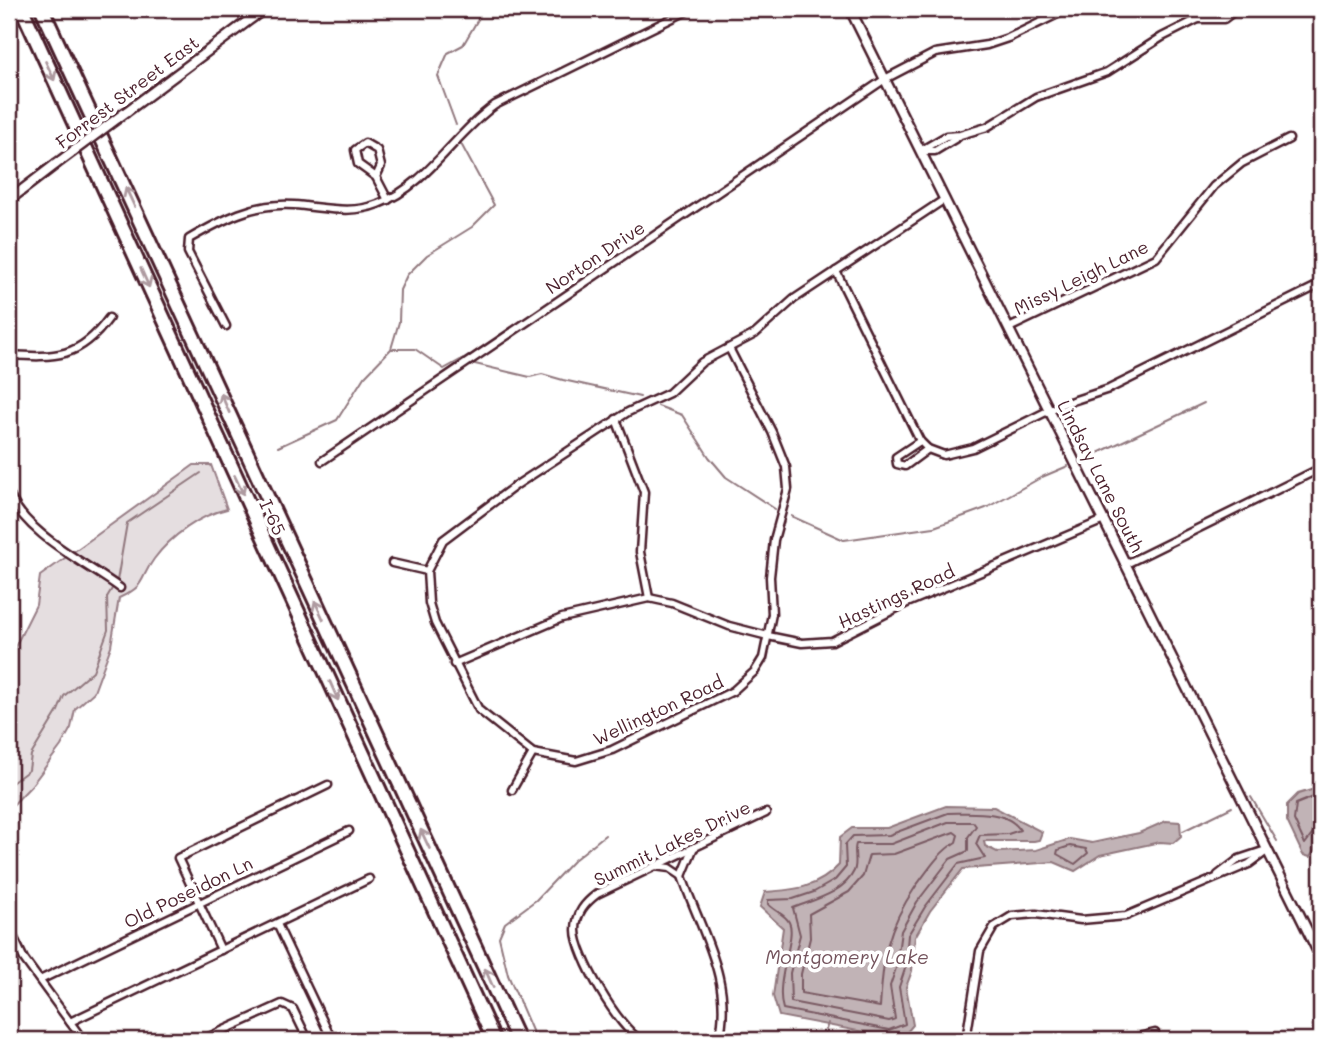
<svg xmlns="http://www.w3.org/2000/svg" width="1330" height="1049" viewBox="0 0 1330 1049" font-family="Mali,sans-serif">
	<rect width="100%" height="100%" fill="#fff"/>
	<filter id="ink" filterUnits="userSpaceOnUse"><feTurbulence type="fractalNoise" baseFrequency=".0143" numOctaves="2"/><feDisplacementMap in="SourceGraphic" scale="14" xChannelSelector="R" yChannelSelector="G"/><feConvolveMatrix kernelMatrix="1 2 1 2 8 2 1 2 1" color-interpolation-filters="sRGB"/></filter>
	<g filter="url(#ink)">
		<path fill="#e5dee0" stroke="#987e86" stroke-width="2" d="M194,465H211L227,509C200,515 171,536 154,559C138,581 147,585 119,598L111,646L94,692L75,709L71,728L61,746L31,786L9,809V659L36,605L40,576Z"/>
		<g fill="#c1b3b6" stroke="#91787e" stroke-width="2">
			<path d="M1321,787C1321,810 1325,838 1310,857L1303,855L1287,821V805L1298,794Z"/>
			<path d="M946,806L994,807L1042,832L1039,840L1034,841H984L985,846L997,852L1036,850L1070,839L1092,843L1139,833L1166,821L1180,822L1181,836L1173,843L1160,842L1100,855L1075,871L1054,862L963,869L930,911L915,937L912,971L906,987L913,1025L907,1032L890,1037L779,1016L773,996L783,928L760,907L765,892C795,890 818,888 839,865L840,837L852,828H887Z"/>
		</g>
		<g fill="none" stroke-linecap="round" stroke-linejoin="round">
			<g stroke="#7a5a63" stroke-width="2">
				<polyline points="1321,794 1296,804 1294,820 1305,844 1314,832 1321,830"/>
				<path d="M948,813C970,813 1007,809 1020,830L1008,834L980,835L976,844L985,858L958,864L925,907L908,935L905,969L899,987L905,1024L889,1030L783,1009C774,981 797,937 789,922C785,914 774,911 768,904V900L793,899L814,892L835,880L846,867L845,845L853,836L889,835Z"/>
				<path d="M948,822H973L976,826L968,837V851L950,859L917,902L901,931L896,968L890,986L895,1019L889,1021L791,1002L790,973L800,935L793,908C813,900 844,893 854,871C858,862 853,852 856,844H891Z"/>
				<path d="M954,832L958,835L956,842C939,852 928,870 916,886C886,930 883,956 880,1007L801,993V974L810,938L809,914L849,892L863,876L869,855L894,854Z"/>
				<polygon points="1070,846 1086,849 1088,853 1075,864 1057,854 1058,850"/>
			</g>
			<g stroke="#91787e" stroke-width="2">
				<polyline points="456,125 438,76 448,53 463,45 484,9"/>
				<polyline points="392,349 415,349 444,369 462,359"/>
				<polyline points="475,364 530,377 542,374 563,380 640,397"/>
				<polyline points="658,406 682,415 709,457 726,477 775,509"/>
				<polyline points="278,447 337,420 364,377 391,349 399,322 400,290 407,275 427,255 472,227 494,205 460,142"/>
				<polyline points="1083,460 1204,403"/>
				<polyline points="791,516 844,540 934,527 986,508 1042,477 1068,466"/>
				<polyline points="117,581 127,523 201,473"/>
				<polyline points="9,785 29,770 31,755 58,711 64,696 93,671 108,630 107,597 113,587"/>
				<polyline points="1251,797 1277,841"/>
				<polyline points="1183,831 1232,807"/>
				<polyline points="536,1040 508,975 499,937 505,923 536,900 574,860 605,835"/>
				<polyline points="823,1040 828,1023"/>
			</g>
			<defs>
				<g id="minor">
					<polyline points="1198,19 1205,9"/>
					<polyline points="920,151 946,136 960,135 987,127 1036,97 1107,72 1162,37 1198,19 1224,19 1237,9"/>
					<polyline points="921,151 935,151 958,137"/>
					<polyline points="376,177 358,164 355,150 365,143 377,150 381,166 376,177 388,200"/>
					<polyline points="836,271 920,441 928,449 944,455 973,448 1060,405 1109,389 1321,284"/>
					<path d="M226,326L188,252L189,239C222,220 254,202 294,205C323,207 350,215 378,204C427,186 454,134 495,105L691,9"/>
					<polyline points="1009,328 1156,258 1214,186 1242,163 1289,139"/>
					<polyline points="729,348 772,432 786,467 788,489 774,540 770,577 772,614 763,658 755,671 733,691 612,750 576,761 533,753 479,710 435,623 429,603 427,571 443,540 515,486 628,412 669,393 702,362 755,334 794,299 945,199"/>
					<path d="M9,355C56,358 80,358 109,318"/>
					<polyline points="616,419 644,492 640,552 649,598"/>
					<polyline points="920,441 896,457 897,464 905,466 928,449"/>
					<polyline points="322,461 885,79 935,53 987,45 1008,38 1068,9"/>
					<path d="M9,493C24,533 86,563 120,588"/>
					<polyline points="392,563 427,571"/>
					<polyline points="1128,563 1321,468"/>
					<polyline points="454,664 562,618 649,598 672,603 729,626 768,636 802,643 832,641 905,604 1104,520"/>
					<polyline points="512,790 533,753"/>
					<path d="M694,847L682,876C700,930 734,980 719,1040"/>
					<polyline points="655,866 670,868 682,876"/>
					<polyline points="1218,875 1239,859 1266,850"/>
					<polyline points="277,924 332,1040"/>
					<polyline points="9,928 24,959 83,1040"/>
					<polyline points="221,950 178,858 328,785"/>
					<polyline points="40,980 349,831"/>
					<polyline points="70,1022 369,879"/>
					<polyline points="202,1040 282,1004 293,1009 308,1040"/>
					<path d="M641,1040C619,1029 576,955 576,930C576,913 585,903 597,894L766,813"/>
					<polyline points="966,1040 980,951 994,927 1012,916 1036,914 1081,920 1126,916 1249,864 1268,850"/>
					<polyline points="1125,1040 1155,1033 1157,1040"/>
				</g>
				<g id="tertiary">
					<polyline points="850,9 1321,958"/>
					<polyline points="126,112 264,9"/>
					<polyline points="9,200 56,164"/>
				</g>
				<g id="motorway">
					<polyline points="22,9 494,1040"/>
					<polyline points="42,9 518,1040"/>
				</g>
			</defs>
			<use href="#minor" stroke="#4a1f2b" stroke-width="11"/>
			<use href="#tertiary" stroke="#4a1f2b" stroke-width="13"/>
			<use href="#motorway" stroke="#4a1f2b" stroke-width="18"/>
			<use href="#minor" stroke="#fff" stroke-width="6"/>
			<use href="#tertiary" stroke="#fff" stroke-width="8"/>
			<use href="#motorway" stroke="#fff" stroke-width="12"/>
			<defs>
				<polyline id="tertiary-bridge" points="56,164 126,112"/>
			</defs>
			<use href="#tertiary-bridge" stroke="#4a1f2b" stroke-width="13" stroke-linecap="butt"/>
			<use href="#tertiary-bridge" stroke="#fff" stroke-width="8"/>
		</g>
		<defs><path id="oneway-shaft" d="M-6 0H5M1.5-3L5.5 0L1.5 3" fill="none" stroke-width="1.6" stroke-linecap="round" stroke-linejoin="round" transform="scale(1.75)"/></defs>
		<g stroke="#ae9aa0">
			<use href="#oneway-shaft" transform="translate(50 71) rotate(65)"/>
			<use href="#oneway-shaft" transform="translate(130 197) rotate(-115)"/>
			<use href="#oneway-shaft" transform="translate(145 278) rotate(66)"/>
			<use href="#oneway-shaft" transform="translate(225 403) rotate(-114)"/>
			<use href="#oneway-shaft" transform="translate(239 485) rotate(65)"/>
			<use href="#oneway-shaft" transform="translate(319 610) rotate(-115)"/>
			<use href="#oneway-shaft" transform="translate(334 691) rotate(66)"/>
			<use href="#oneway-shaft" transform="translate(425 839) rotate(-115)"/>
			<use href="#oneway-shaft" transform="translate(489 978) rotate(-114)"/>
		</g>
	</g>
	<g text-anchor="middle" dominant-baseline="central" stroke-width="7" stroke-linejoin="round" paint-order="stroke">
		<g font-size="18" fill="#4a1f2b" stroke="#fff">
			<text transform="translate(127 92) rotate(-37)">Forrest Street East</text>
			<text transform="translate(595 257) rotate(-34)">Norton Drive</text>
			<text transform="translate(1081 277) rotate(-26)">Missy Leigh Lane</text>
			<text transform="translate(1101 476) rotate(63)">Lindsay Lane South</text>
			<text transform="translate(273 517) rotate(65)">I-65</text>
			<text transform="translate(896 596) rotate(-25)">Hastings Road</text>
			<text transform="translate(658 710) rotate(-25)">Wellington Road</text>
			<text transform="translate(672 843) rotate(-26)">Summit Lakes Drive</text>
			<text transform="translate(188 892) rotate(-26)">Old Poseidon Ln</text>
		</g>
		<g font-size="19" font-style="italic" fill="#74535c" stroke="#fff">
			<text x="847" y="956">Montgomery Lake</text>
		</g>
	</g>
	<rect width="1330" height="1049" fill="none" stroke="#fff" stroke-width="35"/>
	<rect x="18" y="18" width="1295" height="1014" fill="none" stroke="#4a1f2b" stroke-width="2.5" filter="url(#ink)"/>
</svg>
